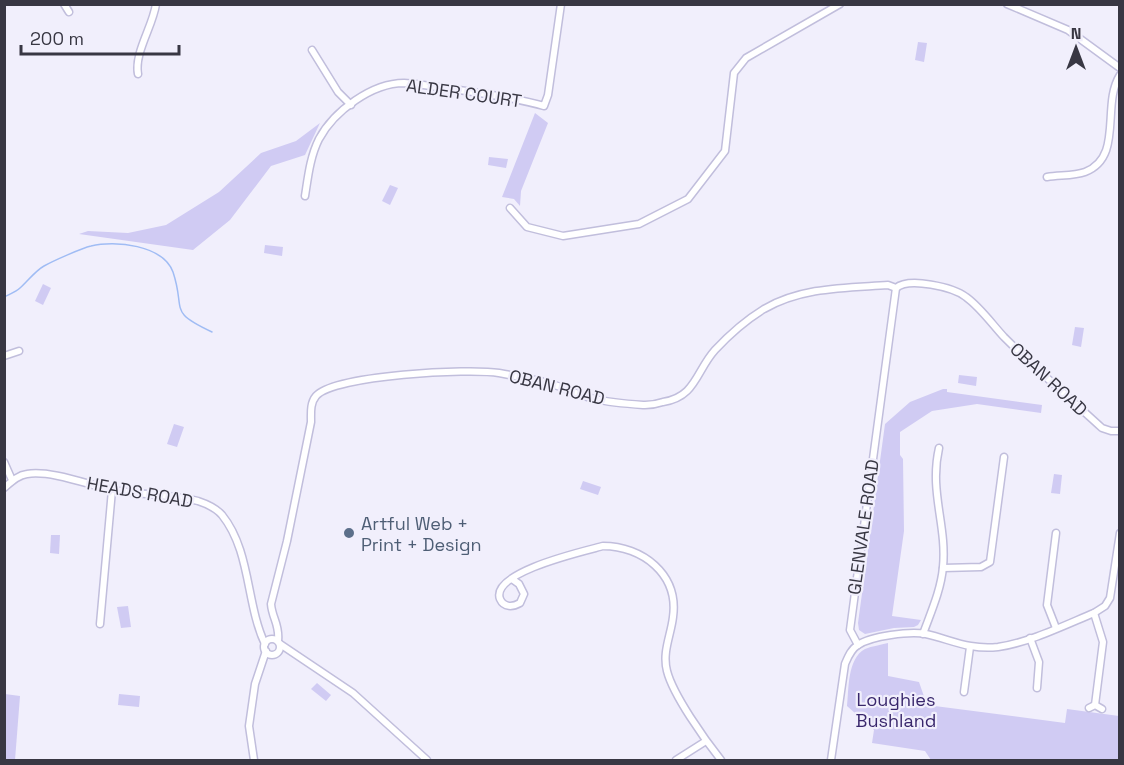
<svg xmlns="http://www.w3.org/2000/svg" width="1124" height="765" viewBox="0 0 1124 765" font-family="'Space Grotesk',sans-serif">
	<rect width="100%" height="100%" fill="#f1effc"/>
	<g fill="#d0cbf3">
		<polygon points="918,42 927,43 924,62 915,60"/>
		<polygon points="535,113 548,123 521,191 520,206 514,199 502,197"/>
		<polygon points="320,123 305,155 271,166 230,220 193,250 79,234 88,231 128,233 166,225 219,192 261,153 296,141"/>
		<polygon points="489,157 508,159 506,168 488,165"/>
		<polygon points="390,185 398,188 390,205 382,201"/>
		<polygon points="265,245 283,247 282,256 264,253"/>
		<polygon points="43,284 51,288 43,305 35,301"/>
		<polygon points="1075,327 1084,328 1081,347 1072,345"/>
		<polygon points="959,375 977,377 976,386 958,383"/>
		<polygon points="943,389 947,389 947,392 1042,405 1041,413 977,404 932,411 900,432 900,455 903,459 904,531 892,616 921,620 918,625 914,627 894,628 865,634 859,630 858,623 885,424 910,402"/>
		<polygon points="174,424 184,427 177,447 167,444"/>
		<polygon points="1054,474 1062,475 1060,494 1051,493"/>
		<polygon points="583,481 601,487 598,495 580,489"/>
		<polygon points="51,535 60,535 59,554 50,553"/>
		<polygon points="128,606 131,627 121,628 117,607"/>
		<path d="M888,643V676L919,682L927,705L1065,723L1067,709L1119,716V760H931L925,751L872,743L874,730L847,706C849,689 847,659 865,649C872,646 881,645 888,643Z"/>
		<polygon points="317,683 331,695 326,701 311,689"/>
		<polygon points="5,694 20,696 15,760 5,760"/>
		<polygon points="119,694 140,696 139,707 118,705"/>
	</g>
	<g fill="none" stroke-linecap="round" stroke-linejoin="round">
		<path stroke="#a0bcf4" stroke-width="1.5" d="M4,297C10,294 16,292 20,288C28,281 35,271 44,266C53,261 82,248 91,246C115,240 163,245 173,272C186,311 167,311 212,332"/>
		<defs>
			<g id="minor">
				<polyline points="64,4 69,12"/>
				<polyline points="1007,4 1068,30 1120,68"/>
				<polyline points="312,50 338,92 351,105"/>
				<path d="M138,74C134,53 153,26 156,4"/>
				<path d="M1047,177C1060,175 1074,176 1085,172C1124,157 1101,105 1120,75"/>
				<path d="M305,196C308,177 310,157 319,139C334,111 372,83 404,83C422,84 441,88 459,90C488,94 516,98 544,106L548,95L561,4"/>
				<polyline points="510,208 527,227 563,236 639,224 688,199 725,151 734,73 746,58 840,4"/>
				<polyline points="4,356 19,351"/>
				<polyline points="4,462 12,480"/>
				<path d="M4,488C11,482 18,475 27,474C51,470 89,485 112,490C141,495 170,494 198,501C207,504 216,508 222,515C251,551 246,604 265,644"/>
				<polyline points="1056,533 1047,605 1056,628"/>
				<polyline points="943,568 981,567 990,562 1004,457"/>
				<path d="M512,579L519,584L524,594L520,603C513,607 504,608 500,599C490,572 585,551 603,546C642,546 679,574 673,617C671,635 662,652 667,671C673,695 705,740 721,760"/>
				<polyline points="1094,613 1103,642 1095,705"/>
				<polyline points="100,624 112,490"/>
				<path d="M923,634C931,612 941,590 943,567C947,525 929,492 939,448"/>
				<polyline points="1030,638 1039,662 1037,688"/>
				<circle cx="272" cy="647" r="8"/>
				<path d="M278,641C280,625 272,618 271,604L287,541L311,422C311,413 310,403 316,396C334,375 470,368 499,373C515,376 532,379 548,383C564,387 579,396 595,399C611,403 629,404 645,405C651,405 657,404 663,402C696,397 696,371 715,350C729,335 746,320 764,309C802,287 845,288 888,285L896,288C909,277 953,287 966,297C980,307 992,324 1004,337C1035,368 1069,398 1102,428L1111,431H1120"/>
				<polyline points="280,644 353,693 427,760"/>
				<polyline points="858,645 850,630 896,288"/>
				<polyline points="964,692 970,647"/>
				<polyline points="1089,708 1095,705 1102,709"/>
				<polyline points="254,760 249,726 255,684 266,651"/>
				<polyline points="676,760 706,741"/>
				<path d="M831,760L845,664C848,657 851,649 858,645C871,636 910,631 926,634C952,640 969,650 998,647C1028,643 1065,625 1094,613L1105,606L1110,598L1120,533"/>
			</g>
		</defs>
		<use href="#minor" stroke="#c1bedc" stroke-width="9"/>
		<use href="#minor" stroke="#fff" stroke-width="6"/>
	</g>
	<circle fill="#5c6f8a" stroke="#f1effc" stroke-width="2" cx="349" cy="533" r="6"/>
	<g text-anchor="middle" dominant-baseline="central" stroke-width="4.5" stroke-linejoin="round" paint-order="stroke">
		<g font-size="18" fill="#383743" stroke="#f1effc">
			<text transform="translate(464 93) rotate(8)">ALDER COURT</text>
			<text transform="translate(1049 379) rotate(43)">OBAN ROAD</text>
			<text transform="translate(557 387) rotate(14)">OBAN ROAD</text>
			<text transform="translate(140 492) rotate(10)">HEADS ROAD</text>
			<text transform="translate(863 527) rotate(-82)">GLENVALE ROAD</text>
		</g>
		<g font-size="18" fill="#4e5e75" stroke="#f1effc" text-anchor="start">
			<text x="361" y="523">Artful Web +<tspan x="361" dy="21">Print + Design</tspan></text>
		</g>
		<g font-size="18" fill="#39276c" stroke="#f1effc">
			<text x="896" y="699">Loughies<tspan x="896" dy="21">Bushland</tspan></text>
		</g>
	</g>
	<rect width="1124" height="765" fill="none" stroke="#383743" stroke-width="12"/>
	<g transform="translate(1076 48)" stroke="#f1effc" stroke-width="4.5" paint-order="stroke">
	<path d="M0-4.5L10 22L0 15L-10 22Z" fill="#383743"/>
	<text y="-9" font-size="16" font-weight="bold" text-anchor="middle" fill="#383743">N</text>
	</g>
	<path d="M21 45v9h158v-9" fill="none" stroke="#383743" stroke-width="3"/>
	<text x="30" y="45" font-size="18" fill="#383743" stroke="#f1effc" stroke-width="4.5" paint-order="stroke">200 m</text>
</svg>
